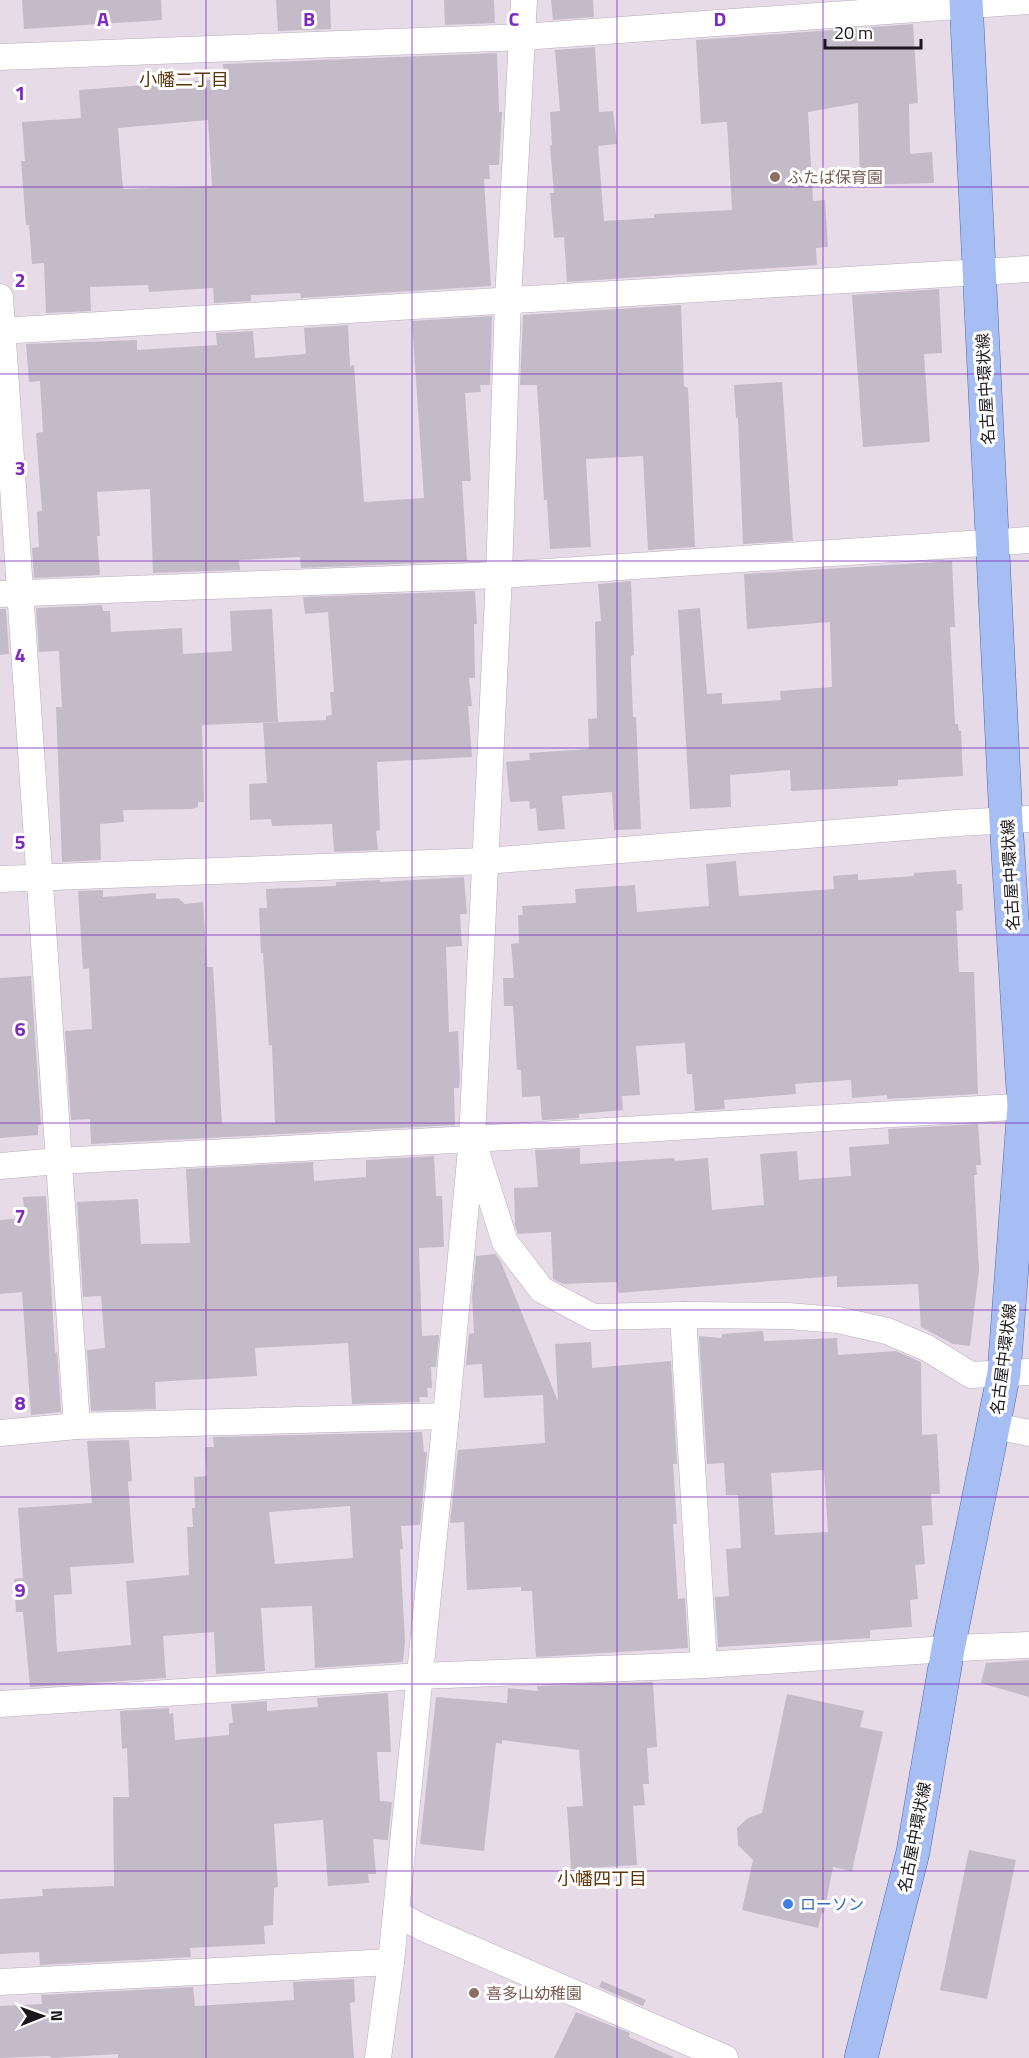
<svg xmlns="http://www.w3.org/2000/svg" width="1029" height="2058" viewBox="0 0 1029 2058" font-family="'Titillium Web','Noto Sans JP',sans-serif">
	<rect width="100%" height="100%" fill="#e7dbe8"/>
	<g fill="#c4bbc8" fill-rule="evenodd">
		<polygon points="22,0 161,0 162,20 24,29"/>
		<polygon points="276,0 330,0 331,29 278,31"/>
		<polygon points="444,0 494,0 495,23 445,25"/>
		<polygon points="551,0 593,0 594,17 553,20"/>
		<polygon points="913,24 918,103 909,104 910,154 932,152 934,183 860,185 858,103 808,112 813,201 825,200 828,247 816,248 817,265 567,282 564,237 554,238 550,193 554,193 550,146 552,145 550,112 560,111 555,50 595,47 599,112 613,111 617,144 598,146 604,221 654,218 654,214 732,210 727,122 701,124 696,40"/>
		<path d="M497,53L499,112H502L499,165H489L490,179H484L491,286L301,298L300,293L251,295V301L214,303L213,288L149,292L148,285L90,287L91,311L46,313L44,263L32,264L29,225H26L21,161H25L22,122L81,118L79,90L224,79L223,64ZM208,120L212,186L123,189L118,128Z"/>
		<polygon points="939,289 942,353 924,354 930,442 863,447 852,295"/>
		<polygon points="681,305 684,386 688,388 695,547 648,550 643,456 586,459 591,547 550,549 547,500 544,500 537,385 520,385 523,315"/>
		<polygon points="492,316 490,385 480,385 481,392 465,393 471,481 462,481 467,561 301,568 300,557 239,560 240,570 153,573 150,489 97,492 100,536 97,536 100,575 34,578 32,548 39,547 37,512 42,511 36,433 43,432 40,381 29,382 26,344 137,340 137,350 217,345 216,333 253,331 255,358 306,354 304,328 348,325 350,366 354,365 364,502 424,498 412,321"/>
		<polygon points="782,382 793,541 743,544 738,418 736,418 734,385"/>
		<polygon points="952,561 955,627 950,627 955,724 958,724 959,731 961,731 963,776 898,780 898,786 791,791 790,770 730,775 731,807 690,809 678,610 700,608 707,694 722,693 722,704 781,700 780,691 832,687 830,622 747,629 744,574"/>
		<polygon points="631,581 634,655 631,656 631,666 633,717 636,717 641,829 614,830 612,792 562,796 565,829 538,831 536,808 530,809 529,801 510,802 506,762 530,760 529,753 589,749 588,719 597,718 595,622 601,621 598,584"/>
		<polygon points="475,591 477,624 474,624 475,678 469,678 472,706 468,706 472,757 377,762 380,830 376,831 378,850 334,852 332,824 272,826 271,819 250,820 249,784 267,783 263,723 326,720 326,716 332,715 330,692 334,692 328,612 305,614 303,597"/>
		<polygon points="102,605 103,611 110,611 111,632 182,628 183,654 232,651 230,611 272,609 278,722 202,725 204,802 198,802 198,807 192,809 123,810 124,822 100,824 101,860 62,862 56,707 62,707 59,651 39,652 36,608"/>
		<polygon points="0,609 6,609 9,654 0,655"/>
		<polygon points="736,861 739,896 834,889 833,876 858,874 858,880 914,876 914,873 956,870 957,884 962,884 963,910 956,911 959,972 974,972 978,1094 887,1099 887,1095 852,1098 851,1080 795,1084 796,1094 724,1100 725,1109 695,1111 692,1074 687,1074 685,1043 636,1046 640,1095 622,1096 623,1110 579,1114 579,1118 542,1120 540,1096 522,1097 521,1070 517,1070 513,1006 504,1006 503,978 514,978 511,944 519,943 518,915 523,915 522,906 576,903 575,889 635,885 637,912 709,906 706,864"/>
		<polygon points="464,877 467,914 460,914 462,946 446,947 449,1032 458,1031 460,1080 459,1088 454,1088 455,1125 91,1144 90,1119 71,1120 65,1031 92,1029 89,968 83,969 78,891 103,890 103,897 156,893 156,899 178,898 185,904 203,902 207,967 213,967 222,1124 275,1123 272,1045 269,1046 263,953 261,953 259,908 267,908 266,889 336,886 336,882 380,880 380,882"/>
		<polygon points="31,976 41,1125 38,1125 38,1135 0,1138 0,978"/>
		<polygon points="978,1124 981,1165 976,1165 977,1175 974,1175 979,1270 970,1346 953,1344 921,1327 918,1284 837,1287 837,1276 618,1293 617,1282 563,1284 553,1279 551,1232 518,1234 515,1225 514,1188 538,1187 535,1150 580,1148 580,1164 674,1158 675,1161 708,1158 712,1210 764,1205 760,1154 797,1151 799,1180 851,1176 849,1147 889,1144 888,1129"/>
		<polygon points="434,1156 436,1196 442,1196 444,1247 419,1248 422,1336 439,1335 436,1367 431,1367 432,1388 427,1388 428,1397 419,1397 420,1402 352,1404 348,1343 255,1348 257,1376 155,1382 156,1409 91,1411 87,1350 105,1348 101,1296 83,1297 77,1202 138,1199 141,1244 190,1243 186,1169 313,1162 314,1181 366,1177 366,1160"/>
		<polygon points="46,1196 55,1353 57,1352 61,1412 31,1415 22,1292 0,1294 0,1220 25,1218 23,1197"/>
		<polygon points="495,1254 500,1260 558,1401 555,1344 591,1342 592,1368 671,1361 677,1464 673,1464 677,1524 673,1524 678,1599 685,1598 688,1648 536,1657 532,1591 521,1591 521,1587 467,1590 464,1522 450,1523 458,1450 545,1443 543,1395 484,1398 482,1364 466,1365 469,1334 474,1333 472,1297 476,1256"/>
		<path d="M763,1331L764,1341L837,1338L838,1355L896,1351L921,1362L922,1435L937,1434L940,1494H931L933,1525L922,1526L925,1564L915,1565L918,1599L910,1600L912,1627L870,1630V1638L718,1647L715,1597L729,1596L726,1549L741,1548L738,1495H726L724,1463L707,1464L699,1336L722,1338V1334ZM824,1470L828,1532L775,1535L771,1473Z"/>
		<path d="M422,1432L424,1452H427L420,1525L401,1526L403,1549H400L405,1641L403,1662L315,1668L312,1606L261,1608L265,1671L216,1674L214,1632L163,1636L166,1678L30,1687L23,1612H16L14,1579L23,1578L18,1508L92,1503L87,1441L129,1440L132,1481L128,1482L134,1563L70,1567L72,1594L54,1595L57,1652L131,1645L126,1581L189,1575L187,1527H193L192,1508H195L194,1477L207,1476L205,1447H214L213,1437ZM350,1506L353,1558L275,1564L269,1512Z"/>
		<polygon points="1029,1660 1029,1697 981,1683 986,1663"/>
		<polygon points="653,1682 657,1747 647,1748 649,1784 643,1784 645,1805 633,1806 637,1865 571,1869 567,1807 583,1806 579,1750 502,1740 502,1744 496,1743 484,1851 420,1844 436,1697 507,1703 508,1688 538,1691 537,1686"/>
		<polygon points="388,1693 391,1752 377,1752 380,1801 392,1802 388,1840 373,1839 376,1874 368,1874 369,1883 328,1886 323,1820 274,1824 278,1887 274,1888 273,1925 264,1926 265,1944 190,1948 191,1957 40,1965 39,1952 0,1954 0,1899 43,1896 42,1889 114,1886 113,1797 129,1797 127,1748 122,1749 120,1711 169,1708 169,1714 173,1713 175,1740 229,1735 229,1723 233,1723 231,1704 267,1701 267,1711 318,1707 317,1698"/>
		<polygon points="787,1694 864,1711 860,1727 883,1732 852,1871 833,1867 824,1913 822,1912 818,1928 742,1910 753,1860 738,1845 737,1828 748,1818 762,1813"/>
		<polygon points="969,1850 1016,1860 987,1999 940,1990"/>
		<polygon points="354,1979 355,2002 350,2003 354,2058 118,2058 118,2054 52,2058 49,2056 0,2058 0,2006 42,2004 41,1995 193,1987 195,2006 294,2000 293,1982"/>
		<polygon points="602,1981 646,2000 643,2006 599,1987"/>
		<polygon points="576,2012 630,2033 629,2037 675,2058 554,2058"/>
	</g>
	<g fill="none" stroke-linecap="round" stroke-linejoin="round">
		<defs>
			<g id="minor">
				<polyline points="0,57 522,37 1029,1"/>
				<polyline points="0,297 77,1426"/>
				<polyline points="0,331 1029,269"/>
				<polyline points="0,594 499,575 1029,540"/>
				<polyline points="0,879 486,861 957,823 1029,819"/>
				<polyline points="1029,1106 472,1139 505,1242 542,1290 593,1317 683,1315 788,1316 838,1320 887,1331 927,1348 971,1375 1029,1372"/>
				<polyline points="0,1166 58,1161 472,1139"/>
				<polyline points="683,1315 704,1665"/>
				<polyline points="995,1426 1029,1433"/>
				<polyline points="0,1433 77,1426 446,1416"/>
				<polyline points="0,1704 420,1676 704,1665 977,1647 1029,1645"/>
				<polyline points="396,1913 421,1927 725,2058"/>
				<polyline points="0,1982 391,1962"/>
				<polyline points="378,2058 391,1962 446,1416 472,1139 499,575 508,300 524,0"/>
			</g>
			<polyline id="primary" points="861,2058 913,1852 948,1649 1004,1373 1024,1106 1006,821 966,0"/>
		</defs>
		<use href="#minor" stroke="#b7acb9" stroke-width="27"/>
		<use href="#primary" stroke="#5067a4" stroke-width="34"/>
		<use href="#minor" stroke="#fff" stroke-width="26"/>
		<use href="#primary" stroke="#a7bef5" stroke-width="33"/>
	</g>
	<path fill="none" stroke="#7b2cbf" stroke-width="1.5" stroke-opacity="0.55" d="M206,0V2058M412,0V2058M617,0V2058M823,0V2058M0,187H1029M0,374H1029M0,561H1029M0,748H1029M0,935H1029M0,1123H1029M0,1310H1029M0,1497H1029M0,1684H1029M0,1871H1029"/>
	<g fill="#8d6e63" stroke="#fff" stroke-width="2">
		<circle cx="775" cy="177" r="6"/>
		<circle cx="474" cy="1993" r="6"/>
	</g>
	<circle fill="#3f7fe0" stroke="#fff" stroke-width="2" cx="788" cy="1904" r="6"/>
	<g text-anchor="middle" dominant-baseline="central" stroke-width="6" stroke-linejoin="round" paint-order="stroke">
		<g font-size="16" fill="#785e54" stroke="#fff" text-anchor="start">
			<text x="787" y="177">ふたば保育園</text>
			<text x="486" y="1993">喜多山幼稚園</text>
		</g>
		<g font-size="16" fill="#1b171c" stroke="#fff">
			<text transform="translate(985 389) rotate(-93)">名古屋中環状線</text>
			<text transform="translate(1010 875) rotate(-93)">名古屋中環状線</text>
			<text transform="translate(1003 1359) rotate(-83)">名古屋中環状線</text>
			<text transform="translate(914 1837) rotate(-79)">名古屋中環状線</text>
		</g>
		<g font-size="16" fill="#366cbe" stroke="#fff" text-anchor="start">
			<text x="800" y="1904">ローソン</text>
		</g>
		<g font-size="18" fill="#5e3509" stroke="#fff">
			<text x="184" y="79">小幡二丁目</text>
			<text x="602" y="1878">小幡四丁目</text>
		</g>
	</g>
	<g font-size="20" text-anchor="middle" font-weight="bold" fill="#7b2cbf" stroke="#fff" stroke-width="6" stroke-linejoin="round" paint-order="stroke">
		<text x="103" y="26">A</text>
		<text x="309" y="26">B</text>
		<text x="514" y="26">C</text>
		<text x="720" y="26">D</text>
		<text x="20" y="100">1</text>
		<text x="20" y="287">2</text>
		<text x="20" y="475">3</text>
		<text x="20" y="662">4</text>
		<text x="20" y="849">5</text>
		<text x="20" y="1036">6</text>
		<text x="20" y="1223">7</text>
		<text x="20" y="1410">8</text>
		<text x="20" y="1597">9</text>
	</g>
	<g transform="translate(42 2016) rotate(89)" stroke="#ffffff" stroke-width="4.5" paint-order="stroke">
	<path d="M0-4.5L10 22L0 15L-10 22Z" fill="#1b171c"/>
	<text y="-9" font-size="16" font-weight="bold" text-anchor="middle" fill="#1b171c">N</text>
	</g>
	<path d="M825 39v9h96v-9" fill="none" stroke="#1b171c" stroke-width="3"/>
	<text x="834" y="39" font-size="18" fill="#1b171c" stroke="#ffffff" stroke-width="4.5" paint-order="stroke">20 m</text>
</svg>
